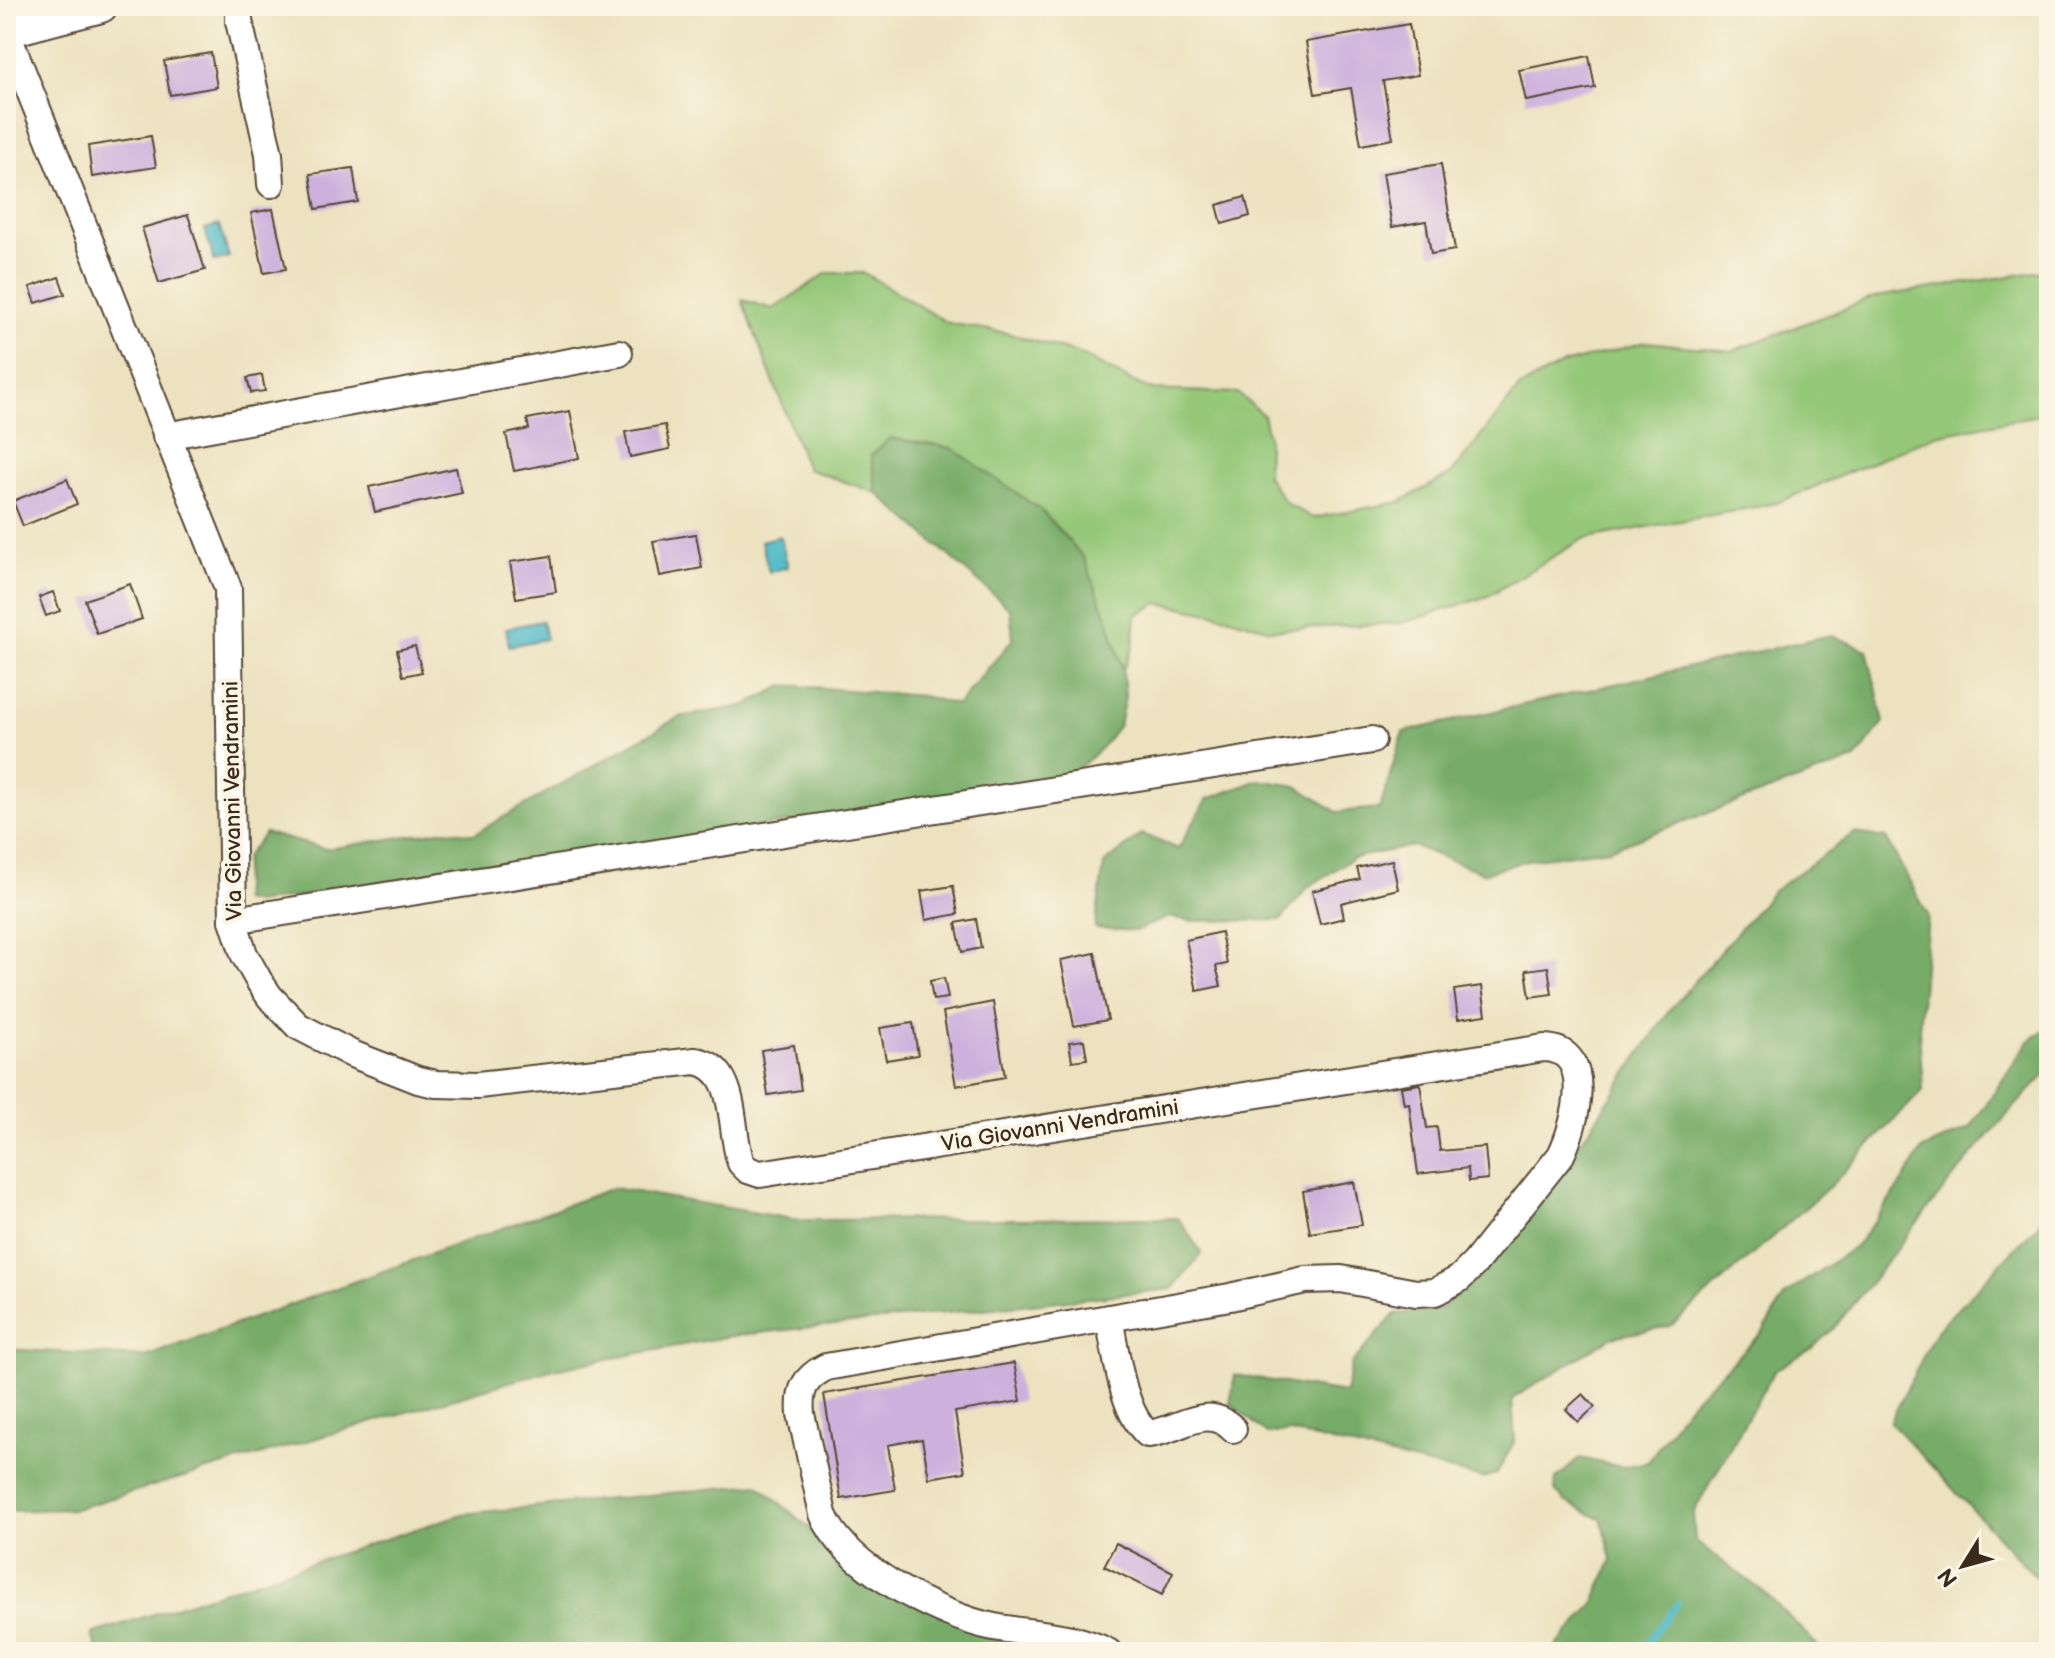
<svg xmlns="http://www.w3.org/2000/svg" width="2055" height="1658" viewBox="0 0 2055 1658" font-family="'Balsamiq Sans',sans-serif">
	<rect width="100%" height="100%" fill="#fcf5e5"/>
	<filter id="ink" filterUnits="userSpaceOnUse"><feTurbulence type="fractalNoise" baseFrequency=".0125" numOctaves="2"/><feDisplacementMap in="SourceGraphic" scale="16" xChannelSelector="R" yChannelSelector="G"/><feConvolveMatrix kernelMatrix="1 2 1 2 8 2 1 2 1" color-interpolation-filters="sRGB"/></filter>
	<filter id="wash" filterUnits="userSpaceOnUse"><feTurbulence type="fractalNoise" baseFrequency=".006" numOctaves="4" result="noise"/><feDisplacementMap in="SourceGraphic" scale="32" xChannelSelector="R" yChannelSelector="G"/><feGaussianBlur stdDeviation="1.8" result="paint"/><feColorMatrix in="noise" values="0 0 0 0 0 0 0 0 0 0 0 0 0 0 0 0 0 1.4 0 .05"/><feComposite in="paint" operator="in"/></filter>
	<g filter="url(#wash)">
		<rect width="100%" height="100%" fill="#ece2c0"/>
		<polygon fill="#94c778" stroke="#68784b" stroke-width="2" points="2049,270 2049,413 1936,435 1777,503 1583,539 1488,596 1403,623 1271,630 1216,614 1158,603 1136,615 1133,647 1123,670 1109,622 871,456 877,493 807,469 742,300 773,309 827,273 864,273 948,323 1007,333 1080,354 1131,381 1153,390 1238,393 1263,415 1268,437 1267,476 1286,503 1313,518 1400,502 1451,474 1520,387 1560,365 1646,342 1732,351 1875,297"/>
		<g fill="#77ac68" stroke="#596b43" stroke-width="2">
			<polygon points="890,438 952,448 1042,511 1084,558 1109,622 1123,670 1125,697 1119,725 1103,746 1068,778 1035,785 255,903 242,900 245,858 265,833 326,849 446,830 474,834 679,717 744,706 785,685 923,696 957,705 1013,639 1010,609 877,493 871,456"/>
			<polygon points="1831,635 1867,650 1884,722 1856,759 1609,849 1528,860 1484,873 1413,846 1353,858 1307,888 1281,920 1192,921 1169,917 1135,931 1095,928 1104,864 1142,834 1178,849 1207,799 1259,780 1297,786 1337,812 1380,808 1403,732"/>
			<polygon points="1854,833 1886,838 1928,915 1919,1030 1923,1090 1829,1187 1671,1326 1612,1337 1512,1399 1515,1440 1497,1474 1482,1478 1291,1432 1267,1434 1230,1403 1235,1375 1345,1393 1352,1363 1395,1314 1441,1309 1486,1267 1578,1146 1668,1012 1772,892"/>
			<path d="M2049,1026V1071C1970,1149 1904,1242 1834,1328L1811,1349L1775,1370L1693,1513L1695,1541L1765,1593L1824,1652H1551L1593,1605L1612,1559L1602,1520L1565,1501L1555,1491L1556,1479L1580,1458L1622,1467L1648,1462L1686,1407L1762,1333L1786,1294L1856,1246L1899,1187L1923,1149L1970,1128L2028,1042Z"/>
			<polygon points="613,1188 798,1220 1178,1218 1202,1254 1172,1289 731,1336 554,1369 74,1509 6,1511 6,1349 145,1357"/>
			<polygon points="2049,1213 2049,1591 1890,1422 1936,1331"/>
			<polygon points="758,1484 876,1585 1078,1652 97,1652 92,1634 462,1514"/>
		</g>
		<g fill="#4cb9c7" stroke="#447272" stroke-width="2">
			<polygon points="219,225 229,257 214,261 205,229"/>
			<polygon points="780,536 788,567 769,572 761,541"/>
			<polygon points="542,621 546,639 509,646 506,628"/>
		</g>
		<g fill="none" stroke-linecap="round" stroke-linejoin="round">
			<polyline stroke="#4cb9c7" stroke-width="6" points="1640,1652 1678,1603"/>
		</g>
		<g id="blocks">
			<g fill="#ccb1dd">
				<polygon points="1409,24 1418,75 1383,81 1393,139 1361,145 1351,88 1315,94 1306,42"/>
				<polygon points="211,53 217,87 170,95 164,61"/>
				<polygon points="1589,56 1595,88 1526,101 1519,70"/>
				<polygon points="151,136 156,167 92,177 88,146"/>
				<polygon points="1441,164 1455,250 1431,254 1426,221 1392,227 1383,173"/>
				<polygon points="353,168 358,202 316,209 310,174"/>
				<polygon points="1245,197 1250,216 1222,224 1217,205"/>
				<polygon points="273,209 286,269 264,273 251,213"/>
				<polygon points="188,215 205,270 159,283 142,228"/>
				<polygon points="59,277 65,294 36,303 30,287"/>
				<polygon points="262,375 265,391 251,393 247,378"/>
				<polygon points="570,411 579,458 514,471 506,434 529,429 527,419"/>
				<polygon points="665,425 670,449 630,457 625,432"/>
				<polygon points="456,468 462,493 375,512 369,487"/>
				<polygon points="67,479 77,504 23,526 13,501"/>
				<polygon points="696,534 702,568 660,576 653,541"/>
				<polygon points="551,556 556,592 516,598 510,562"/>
				<polygon points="130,584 142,619 97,634 85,600"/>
				<polygon points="53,592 60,611 46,616 39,597"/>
				<polygon points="415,646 422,672 403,676 397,650"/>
				<polygon points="1392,860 1398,889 1341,903 1344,918 1320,924 1312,891 1360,879 1357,868"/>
				<polygon points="953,886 958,914 926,920 921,891"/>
				<polygon points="976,919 981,948 962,952 956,923"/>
				<polygon points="1221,932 1227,964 1216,966 1221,986 1197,991 1186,940"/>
				<polygon points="1095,953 1108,1020 1074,1026 1061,960"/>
				<polygon points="1548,967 1552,994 1530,997 1526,970"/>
				<polygon points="944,978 948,998 933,1000 930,981"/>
				<polygon points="1482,986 1486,1015 1458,1019 1454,990"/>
				<polygon points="993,1002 1005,1077 956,1086 943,1012"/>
				<polygon points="913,1023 918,1055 886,1060 880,1028"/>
				<polygon points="1084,1040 1087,1059 1072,1061 1069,1042"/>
				<polygon points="794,1045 801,1090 768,1095 761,1050"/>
				<polygon points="1420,1084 1427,1128 1437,1127 1440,1151 1485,1147 1488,1179 1469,1181 1468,1168 1418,1174 1409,1103 1404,1104 1401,1087"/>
				<polygon points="1354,1182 1362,1225 1310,1233 1303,1191"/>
				<polygon points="1014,1363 1021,1401 955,1412 965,1472 929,1478 922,1439 888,1445 895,1490 841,1499 824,1394"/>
				<polygon points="1583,1394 1595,1407 1578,1422 1566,1409"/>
				<polygon points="1116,1543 1173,1572 1162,1595 1104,1566"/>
			</g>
		</g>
	</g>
	<g filter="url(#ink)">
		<use href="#blocks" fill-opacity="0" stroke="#564636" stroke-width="2"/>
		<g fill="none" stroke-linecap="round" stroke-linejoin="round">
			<defs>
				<g id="minor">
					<polyline points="239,6 239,21 269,154 271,184"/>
					<path d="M6,31L228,588L233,920L244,954L259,981L270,997L298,1026L352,1054L418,1080L436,1084L478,1085L695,1061C739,1066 729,1131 741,1163L748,1170L760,1174L1544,1048C1597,1049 1575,1126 1561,1155L1474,1264L1459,1279L1435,1292L1416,1293L1341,1279L1305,1280L1230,1297L826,1367C804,1378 799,1390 801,1414L823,1514C844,1567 939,1616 994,1627C1032,1634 1073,1634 1108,1652"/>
					<polyline points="166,436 619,353"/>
					<polyline points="233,920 1372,740"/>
					<path d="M1109,1318C1116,1351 1122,1412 1148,1434C1179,1431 1206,1402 1233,1429"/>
				</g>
				<polyline id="major" points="6,31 101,6"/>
			</defs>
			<use href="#minor" stroke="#564636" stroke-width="30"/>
			<use href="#major" stroke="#564636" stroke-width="36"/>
			<use href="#minor" stroke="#fff" stroke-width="26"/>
			<use href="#major" stroke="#fff" stroke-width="32"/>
		</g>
	</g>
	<g text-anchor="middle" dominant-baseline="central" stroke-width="8" stroke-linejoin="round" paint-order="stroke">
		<g font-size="22" fill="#3b2a1e" stroke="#fcf5e5">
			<text transform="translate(233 801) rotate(-91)">Via Giovanni Vendramini</text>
			<text transform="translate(1060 1126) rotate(-9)">Via Giovanni Vendramini</text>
		</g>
	</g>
	<rect width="2055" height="1658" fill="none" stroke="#fcf5e5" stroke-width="32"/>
	<g transform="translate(1963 1566) rotate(233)" stroke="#fcf5e5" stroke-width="6" paint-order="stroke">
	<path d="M0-6L14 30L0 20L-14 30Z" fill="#3b2a1e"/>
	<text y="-12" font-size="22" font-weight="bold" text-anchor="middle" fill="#3b2a1e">N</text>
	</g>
</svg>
